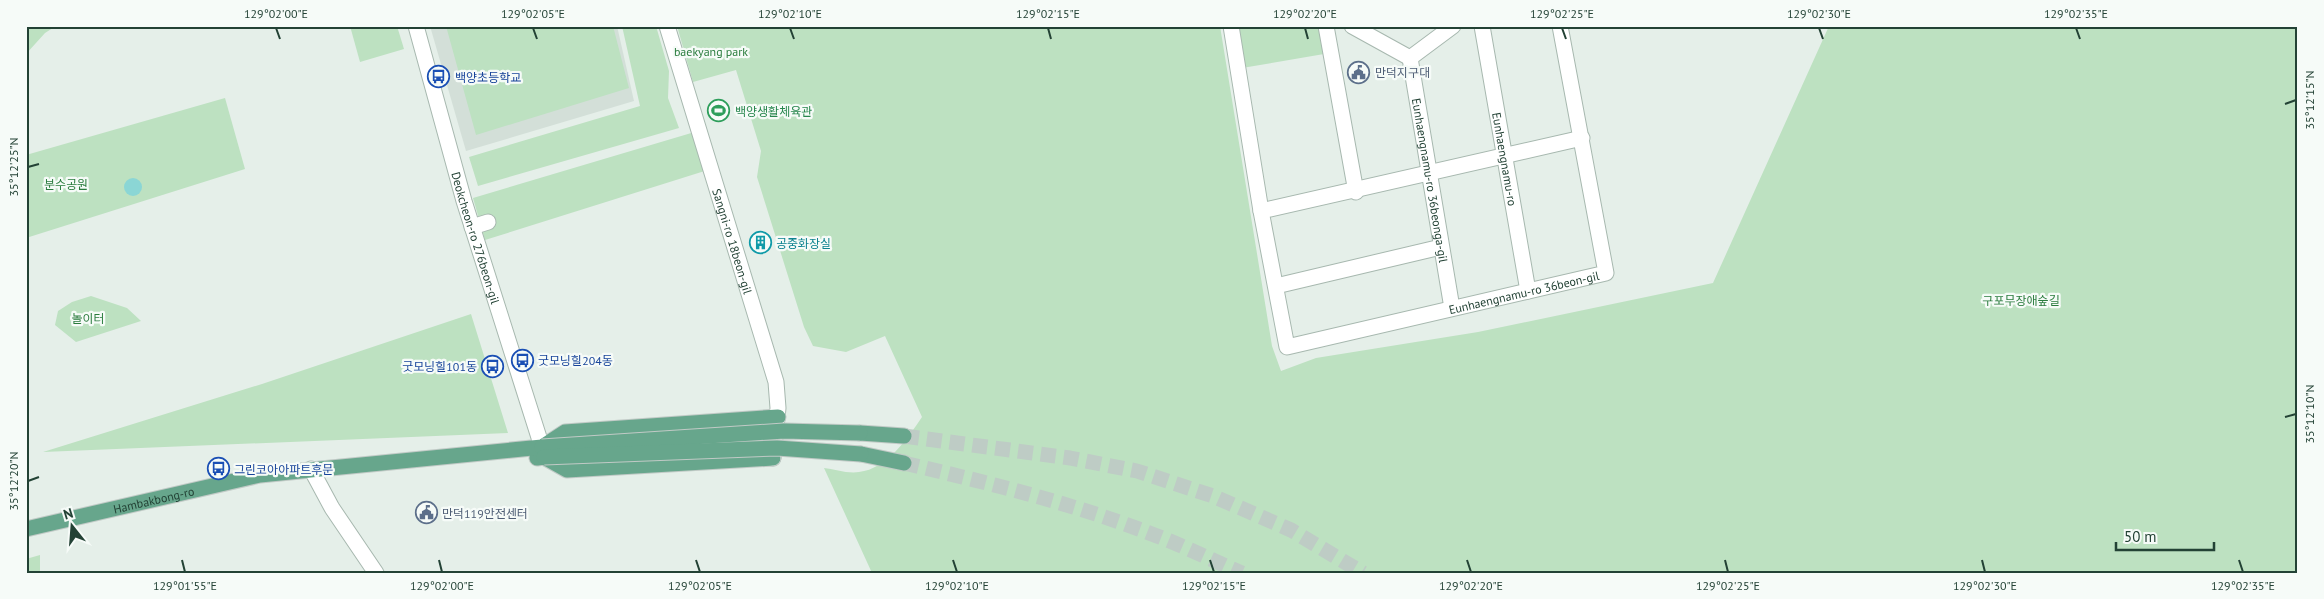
<svg xmlns="http://www.w3.org/2000/svg" width="2324" height="599" viewBox="0 0 2324 599" font-family="'PT Sans','Noto Sans KR',sans-serif">
	<rect width="100%" height="100%" fill="#e5efe9"/>
	<polygon fill="#d3dfd8" points="430,26 617,26 634,101 466,151"/>
	<g fill="#bde1c1">
		<polygon points="26,26 56,26 45,33 26,54"/>
		<polygon points="350,26 397,26 404,49 360,62"/>
		<polygon points="446,26 613,26 629,88 476,135"/>
		<polygon points="622,26 656,26 669,71 668,98 679,128 478,186 469,157 640,106"/>
		<path d="M677,26H1220L1272,346L1281,371L1316,358L1478,332L1713,283L1829,26H2298V573H872L824,468C834,469 848,474 859,472C887,469 908,438 922,417L885,336L846,352L813,346L804,327L757,177L761,151L736,70L693,82Z"/>
		<polygon points="1236,26 1319,26 1324,54 1242,68"/>
		<polygon points="225,98 245,169 26,238 26,155"/>
		<polygon points="698,131 711,169 485,240 473,198"/>
		<polygon points="91,296 127,308 141,321 76,342 55,325 58,311 72,302"/>
		<polygon points="471,314 508,433 43,452 262,384"/>
		<polygon points="40,555 40,573 26,573 26,559"/>
	</g>
	<circle fill="#8bd6d5" cx="133" cy="187" r="9"/>
	<g fill="none" stroke-linecap="round" stroke-linejoin="round">
		<g stroke="#beccc5" stroke-width="15" stroke-dasharray="15 8" stroke-linecap="butt">
			<polyline points="904,436 1070,458 1137,471 1213,496 1291,530 1363,573"/>
			<path d="M904,463C989,483 1076,504 1157,536C1186,547 1214,561 1242,573"/>
		</g>
		<defs>
			<g id="minor">
				<path id="s1" d="M416,26L464,201L542,447"/>
				<path id="s2" d="M667,26L776,382L778,408L773,458"/>
				<path id="s3" d="M1231,26L1261,211L1287,347L1606,273L1560,26"/>
				<polyline points="1326,26 1356,192"/>
				<polyline points="1352,26 1410,58"/>
				<path id="s4" d="M1482,26L1528,291"/>
				<path id="s5" d="M1410,58L1452,308"/>
				<polyline points="1410,58 1453,26"/>
				<polyline points="1261,211 1582,138"/>
				<polyline points="472,227 488,222"/>
				<polyline points="1276,286 1441,247"/>
				<polyline points="311,469 332,508 376,573"/>
			</g>
			<g id="major">
				<polyline points="860,433 904,436"/>
				<polyline points="861,454 904,463"/>
				<polyline points="537,458 544,457 567,470 773,458"/>
				<path id="s6" d="M26,529L260,475L542,447L565,432L778,417"/>
			</g>
		</defs>
		<use href="#minor" stroke="#a7b8af" stroke-width="17"/>
		<use href="#major" stroke="#c1cac6" stroke-width="17"/>
		<use href="#minor" stroke="#fff" stroke-width="15"/>
		<use href="#major" stroke="#67a68c" stroke-width="15"/>
		<defs>
			<g id="major-bridge">
				<polyline points="542,447 784,431 860,433"/>
				<polyline points="544,457 777,448 861,454"/>
			</g>
		</defs>
		<use href="#major-bridge" stroke="#c1cac6" stroke-width="17" stroke-linecap="butt"/>
		<use href="#major-bridge" stroke="#67a68c" stroke-width="15"/>
	</g>
	<path fill="none" stroke="#234235" stroke-width="2" d="M276,28L280,39M533,28L537,39M790,28L794,39M1048,28L1051,39M1305,28L1308,39M1562,28L1566,39M1819,28L1823,39M2076,28L2080,39M2285,104L2296,100M28,167L39,164M2285,417L2296,414M28,481L39,477M182,560L185,572M439,560L442,572M696,560L700,572M953,560L957,572M1210,560L1214,572M1467,560L1471,572M1725,560L1728,572M1982,560L1985,572M2239,560L2243,572"/>
	<defs>
		<symbol id="civic-ring" viewBox="-11 -11 22 22"><circle r="9.5" fill="#f6fbf8" stroke="#5c6f8a" stroke-width="1.5"/><path d="M-.6-6.5H3V-4.5H.6V-3L4-1V1h2V6H-6V1h2V-1L-.6-3ZM-1.2 2.5V6h2.4V2.5Z" fill="#5c6f8a"/></symbol>
		<symbol id="bus-ring" viewBox="-11 -11 22 22"><circle r="9.5" fill="#f6fbf8" stroke="#1a4fb4" stroke-width="1.5"/><path d="M-5-6H5V4H4V6H2V4H-2V6H-4V4H-5ZM-3.5-4V0h7V-4ZM-3.5 1.2v1.5H-2V1.2ZM2 1.2v1.5H3.5V1.2Z" fill="#1a4fb4"/></symbol>
		<symbol id="stadium-ring" viewBox="-11 -11 22 22"><circle r="9.5" fill="#f6fbf8" stroke="#2e9e5b" stroke-width="1.5"/><path d="M0-5a6.5 5 0 1 0 0 10a6.5 5 0 1 0 0-10ZM-3.5-1.8h7v3.6h-7Z" fill="#2e9e5b"/></symbol>
		<symbol id="building-ring" viewBox="-11 -11 22 22"><circle r="9.5" fill="#f6fbf8" stroke="#0f9aa8" stroke-width="1.5"/><path d="M-4-6H4V6H1V3H-1V6H-4ZM-2.5-4.3h1.7v1.8h-1.7ZM.8-4.3h1.7v1.8H.8ZM-2.5-1h1.7V.8h-1.7ZM.8-1h1.7V.8H.8Z" fill="#0f9aa8"/></symbol>
	</defs>
	<g fill-rule="evenodd">
		<use href="#civic-ring" x="1346" y="60" width="25" height="25"/>
		<use href="#bus-ring" x="426" y="64" width="25" height="25"/>
		<use href="#stadium-ring" x="706" y="98" width="25" height="25"/>
		<use href="#building-ring" x="748" y="230" width="25" height="25"/>
		<use href="#bus-ring" x="510" y="348" width="25" height="25"/>
		<use href="#bus-ring" x="480" y="354" width="25" height="25"/>
		<use href="#bus-ring" x="206" y="456" width="25" height="25"/>
		<use href="#civic-ring" x="414" y="500" width="25" height="25"/>
	</g>
	<g text-anchor="middle" dominant-baseline="central" stroke-width="4.5" stroke-linejoin="round" paint-order="stroke">
		<g font-size="12" fill="#2a7c3d" stroke="#f6fbf8">
			<text x="711" y="51">baekyang park</text>
			<text x="66" y="184">분수공원</text>
			<text x="2021" y="300">구포무장애숲길</text>
			<text x="88" y="318">놀이터</text>
		</g>
		<g font-size="12" fill="#4e5e75" stroke="#f6fbf8" text-anchor="start">
			<text x="1375" y="72">만덕지구대</text>
			<text x="442" y="513">만덕119안전센터</text>
		</g>
		<g font-size="12" fill="#164399" stroke="#f6fbf8" text-anchor="start">
			<text x="455" y="77">백양초등학교</text>
			<text x="538" y="360">굿모닝힐204동</text>
			<text x="477" y="366" text-anchor="end">굿모닝힐101동</text>
			<text x="234" y="469">그린코아아파트후문</text>
		</g>
		<g font-size="12" fill="#27864d" stroke="#f6fbf8" text-anchor="start">
			<text x="735" y="111">백양생활체육관</text>
		</g>
		<g font-size="12" fill="#234235" stroke="#f6fbf8">
			<text stroke="none"><textPath href="#s4" startOffset="135">Eunhaengnamu-ro</textPath></text>
			<text stroke="none"><textPath href="#s5" startOffset="124">Eunhaengnamu-ro 36beonga-gil</textPath></text>
			<text stroke="none"><textPath href="#s1" startOffset="220">Deokcheon-ro 276beon-gil</textPath></text>
			<text stroke="none"><textPath href="#s2" startOffset="225">Sangni-ro 18beon-gil</textPath></text>
			<text stroke="none"><textPath href="#s3" startOffset="569">Eunhaengnamu-ro 36beon-gil</textPath></text>
			<text stroke="none"><textPath href="#s6" startOffset="131">Hambakbong-ro</textPath></text>
		</g>
		<g font-size="12" fill="#0d838f" stroke="#f6fbf8" text-anchor="start">
			<text x="776" y="243">공중화장실</text>
		</g>
	</g>
	<rect width="2324" height="599" fill="none" stroke="#f6fbf8" stroke-width="55"/>
	<g transform="translate(72 526) rotate(343)" stroke="#f6fbf8" stroke-width="4" paint-order="stroke">
	<path d="M0-4L9 19L0 12L-9 19Z" fill="#234235"/>
	<text y="-8" font-size="14" font-weight="bold" text-anchor="middle" fill="#234235">N</text>
	</g>
	<path d="M2116 542v8h98v-8" fill="none" stroke="#234235" stroke-width="2.5"/>
	<text x="2124" y="542" font-size="15" fill="#234235" stroke="#f6fbf8" stroke-width="4" paint-order="stroke">50 m</text>
	<rect x="28" y="28" width="2268" height="544" fill="none" stroke="#234235" stroke-width="2"/>
	<g font-size="12" text-anchor="middle" fill="#234235">
		<text x="276" y="18">129°02'00"E</text>
		<text x="533" y="18">129°02'05"E</text>
		<text x="790" y="18">129°02'10"E</text>
		<text x="1048" y="18">129°02'15"E</text>
		<text x="1305" y="18">129°02'20"E</text>
		<text x="1562" y="18">129°02'25"E</text>
		<text x="1819" y="18">129°02'30"E</text>
		<text x="2076" y="18">129°02'35"E</text>
		<text transform="translate(2310 100) rotate(-90)" y="4">35°12'15"N</text>
		<text transform="translate(14 167) rotate(-90)" y="4">35°12'25"N</text>
		<text transform="translate(2310 414) rotate(-90)" y="4">35°12'10"N</text>
		<text transform="translate(14 481) rotate(-90)" y="4">35°12'20"N</text>
		<text x="185" y="590">129°01'55"E</text>
		<text x="442" y="590">129°02'00"E</text>
		<text x="700" y="590">129°02'05"E</text>
		<text x="957" y="590">129°02'10"E</text>
		<text x="1214" y="590">129°02'15"E</text>
		<text x="1471" y="590">129°02'20"E</text>
		<text x="1728" y="590">129°02'25"E</text>
		<text x="1985" y="590">129°02'30"E</text>
		<text x="2243" y="590">129°02'35"E</text>
	</g>
</svg>
